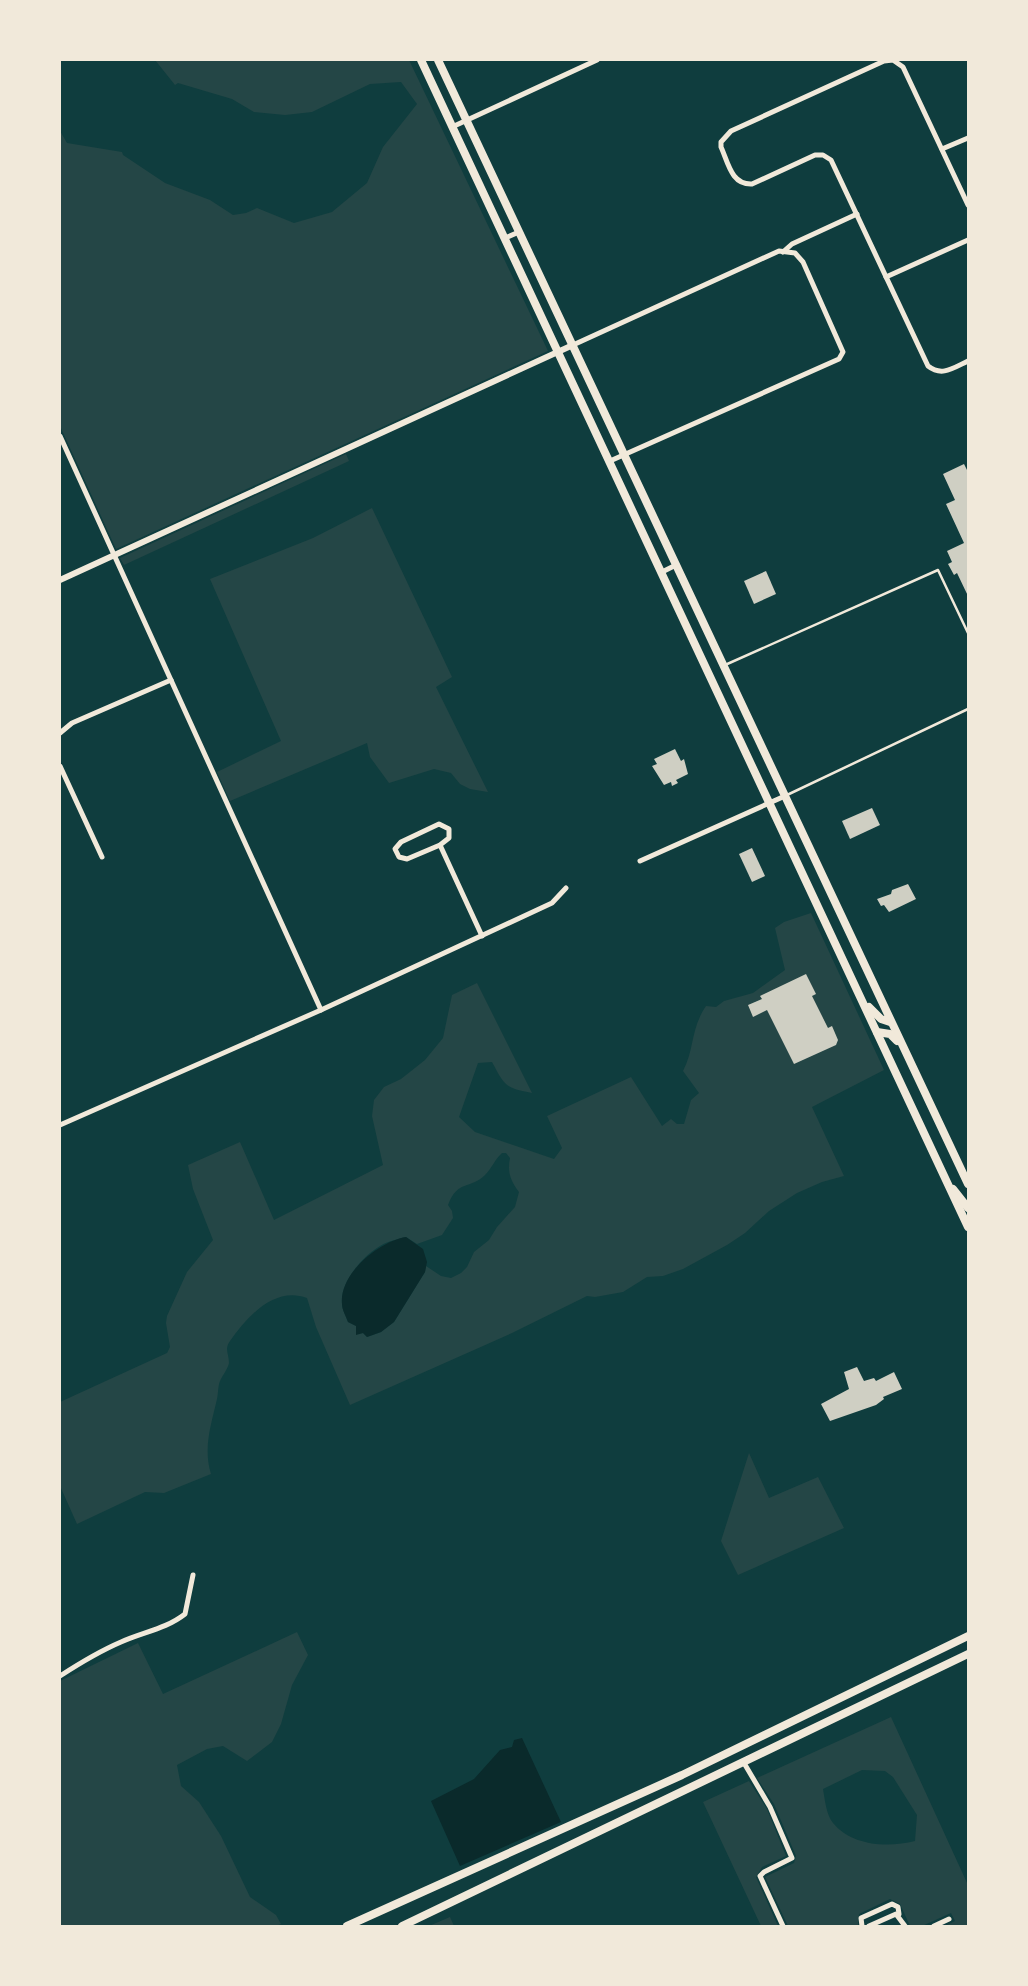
<svg xmlns="http://www.w3.org/2000/svg" width="1028" height="1986" viewBox="0 0 1028 1986" font-family="Inter,sans-serif">
	<rect width="100%" height="100%" fill="#0f3d3e"/>
	<g fill="#244646" fill-rule="evenodd">
		<polygon points="155,60 409,60 548,351 116,549 60,426 60,131 67,143 122,152 123,155 165,183 210,200 233,215 246,213 257,208 294,223 332,212 367,183 383,147 417,104 401,82 370,84 312,112 285,115 254,112 232,99 178,83 175,85"/>
		<polygon points="346,454 349,461 124,565 120,558"/>
		<polygon points="372,508 452,677 436,687 488,792 470,789 460,784 451,773 434,769 389,783 370,757 367,743 230,801 217,772 281,741 210,579 313,538"/>
		<path d="M811,913L884,1070L812,1107L844,1176L822,1182L797,1193L769,1211L745,1233L727,1245L683,1269L663,1276L647,1277L623,1292L595,1297L587,1296L512,1333L350,1405L316,1327L307,1298C274,1286 247,1317 230,1341C224,1349 229,1354 229,1363C228,1369 221,1377 219,1384C218,1389 218,1394 217,1399C211,1425 203,1448 211,1474L164,1493L145,1492L77,1524L60,1486V1402L167,1353L170,1347L166,1323L167,1316L187,1272L213,1240L193,1189L188,1165L240,1142L274,1220L383,1165L372,1116L374,1100L384,1087L401,1079L425,1060L443,1038L452,995L477,983L532,1093C505,1088 505,1086 492,1062L478,1063L459,1117L475,1132L554,1159L562,1148L547,1116L631,1077L662,1126L671,1119L677,1124H684L691,1100L699,1093L683,1071C695,1048 690,1030 706,1006L716,1007L724,1001L753,993L785,970L775,928L784,922ZM502,1153H506L510,1158C507,1173 511,1181 519,1192L515,1207L497,1227L489,1240L474,1252L467,1267L461,1273L451,1278L441,1276L426,1266L425,1272L394,1322L381,1332L367,1337L363,1333L356,1334V1326L348,1322C346,1316 342,1310 342,1303C340,1282 363,1256 380,1246C388,1241 398,1239 406,1237L417,1244L442,1235L453,1218L452,1211L448,1205C458,1179 470,1190 485,1175C492,1168 495,1159 502,1153Z"/>
		<polygon points="749,1453 769,1498 818,1477 844,1528 738,1575 721,1541"/>
		<polygon points="297,1632 308,1655 292,1685 281,1724 272,1742 247,1761 223,1746 207,1749 177,1765 181,1786 199,1802 221,1836 250,1897 276,1915 281,1924 276,1926 60,1926 60,1681 138,1643 163,1694"/>
		<path d="M891,1717L968,1885V1926H945L955,1921L951,1913L922,1926H910L900,1904L890,1899L859,1914L858,1926H788L765,1877L794,1863L796,1856L774,1804L757,1778ZM862,1770L885,1771L893,1777L917,1815L915,1841C888,1848 852,1846 833,1823C826,1814 825,1800 823,1789Z"/>
		<polygon points="749,1781 767,1809 786,1856 762,1867 756,1877 778,1926 761,1926 703,1802"/>
		<polygon points="450,1917 454,1926 429,1926"/>
	</g>
	<g fill="#0a2a2b">
		<path d="M406,1237L423,1249L427,1262L425,1272L394,1322L381,1332L367,1337L363,1333L356,1335V1326L348,1322C346,1316 342,1310 342,1304C339,1273 380,1241 406,1237Z"/>
		<polygon points="522,1738 561,1822 460,1866 431,1801 474,1779 500,1750 512,1747 514,1740"/>
	</g>
	<g fill="#cfcfc3">
		<polygon points="964,464 968,472 968,596 957,573 954,575 948,564 952,562 947,551 964,543 946,504 955,500 943,474"/>
		<polygon points="766,571 776,594 754,604 744,581"/>
		<polygon points="675,749 681,761 684,759 688,774 676,780 678,783 672,786 671,782 664,785 652,766 657,764 654,759"/>
		<polygon points="872,808 880,825 850,839 842,821"/>
		<polygon points="752,848 765,876 752,882 739,854"/>
		<polygon points="908,884 916,899 889,912 884,905 881,906 877,899 891,894 892,890"/>
		<polygon points="806,974 816,994 812,996 828,1028 832,1026 838,1040 836,1045 794,1064 767,1010 753,1017 748,1005 762,999 760,996"/>
		<polygon points="857,1367 864,1381 874,1378 876,1381 894,1372 902,1389 883,1397 884,1399 876,1405 830,1421 821,1404 849,1389 844,1372"/>
	</g>
	<g fill="none" stroke-linecap="round" stroke-linejoin="round">
		<g stroke="#f1e9da" stroke-width="2.5">
			<polyline points="725,665 938,570 968,633"/>
			<polyline points="787,795 968,709"/>
		</g>
		<g stroke="#f1e9da" stroke-width="5">
			<polyline points="452,127 597,60"/>
			<polyline points="942,149 968,138"/>
			<path d="M968,205L903,67L893,60L884,61L731,131L721,142V147C728,162 731,185 752,184L815,155H823L831,160L928,366C942,377 953,368 968,361"/>
			<polyline points="505,238 519,232"/>
			<polyline points="783,252 792,244 857,214"/>
			<polyline points="886,277 968,240"/>
			<polyline points="573,345 779,251 795,253 803,262 843,352 839,359 610,461"/>
			<polyline points="60,436 321,1010"/>
			<polyline points="662,572 676,565"/>
			<polyline points="60,733 72,723 171,680"/>
			<polyline points="60,766 102,857"/>
			<polyline points="440,845 407,859 399,857 395,849 401,842 439,824 449,829 449,838 440,845 482,936"/>
			<polyline points="640,861 785,796"/>
			<polyline points="60,1125 321,1010 552,903 566,888"/>
			<path d="M60,1676C80,1663 100,1651 121,1642C143,1632 166,1629 185,1614L193,1575"/>
			<polyline points="744,1763 770,1807 792,1858 764,1872 760,1876 783,1926"/>
			<polyline points="862,1926 861,1918 892,1904 898,1907 899,1914"/>
			<polyline points="869,1926 896,1914 905,1926"/>
			<polyline points="934,1926 949,1919"/>
		</g>
		<polyline stroke="#f1e9da" stroke-width="6" points="60,580 573,345"/>
		<g stroke="#f1e9da" stroke-width="8">
			<polyline points="421,60 968,1227"/>
			<polyline points="438,60 968,1184"/>
			<polyline points="869,1007 881,1019 890,1022"/>
			<polyline points="877,1032 890,1034 897,1041"/>
			<polyline points="953,1189 968,1208"/>
			<polyline points="347,1926 682,1775 968,1636"/>
			<polyline points="402,1926 968,1654"/>
		</g>
	</g>
	<rect width="1028" height="1986" fill="none" stroke="#f1e9da" stroke-width="122"/>
</svg>
